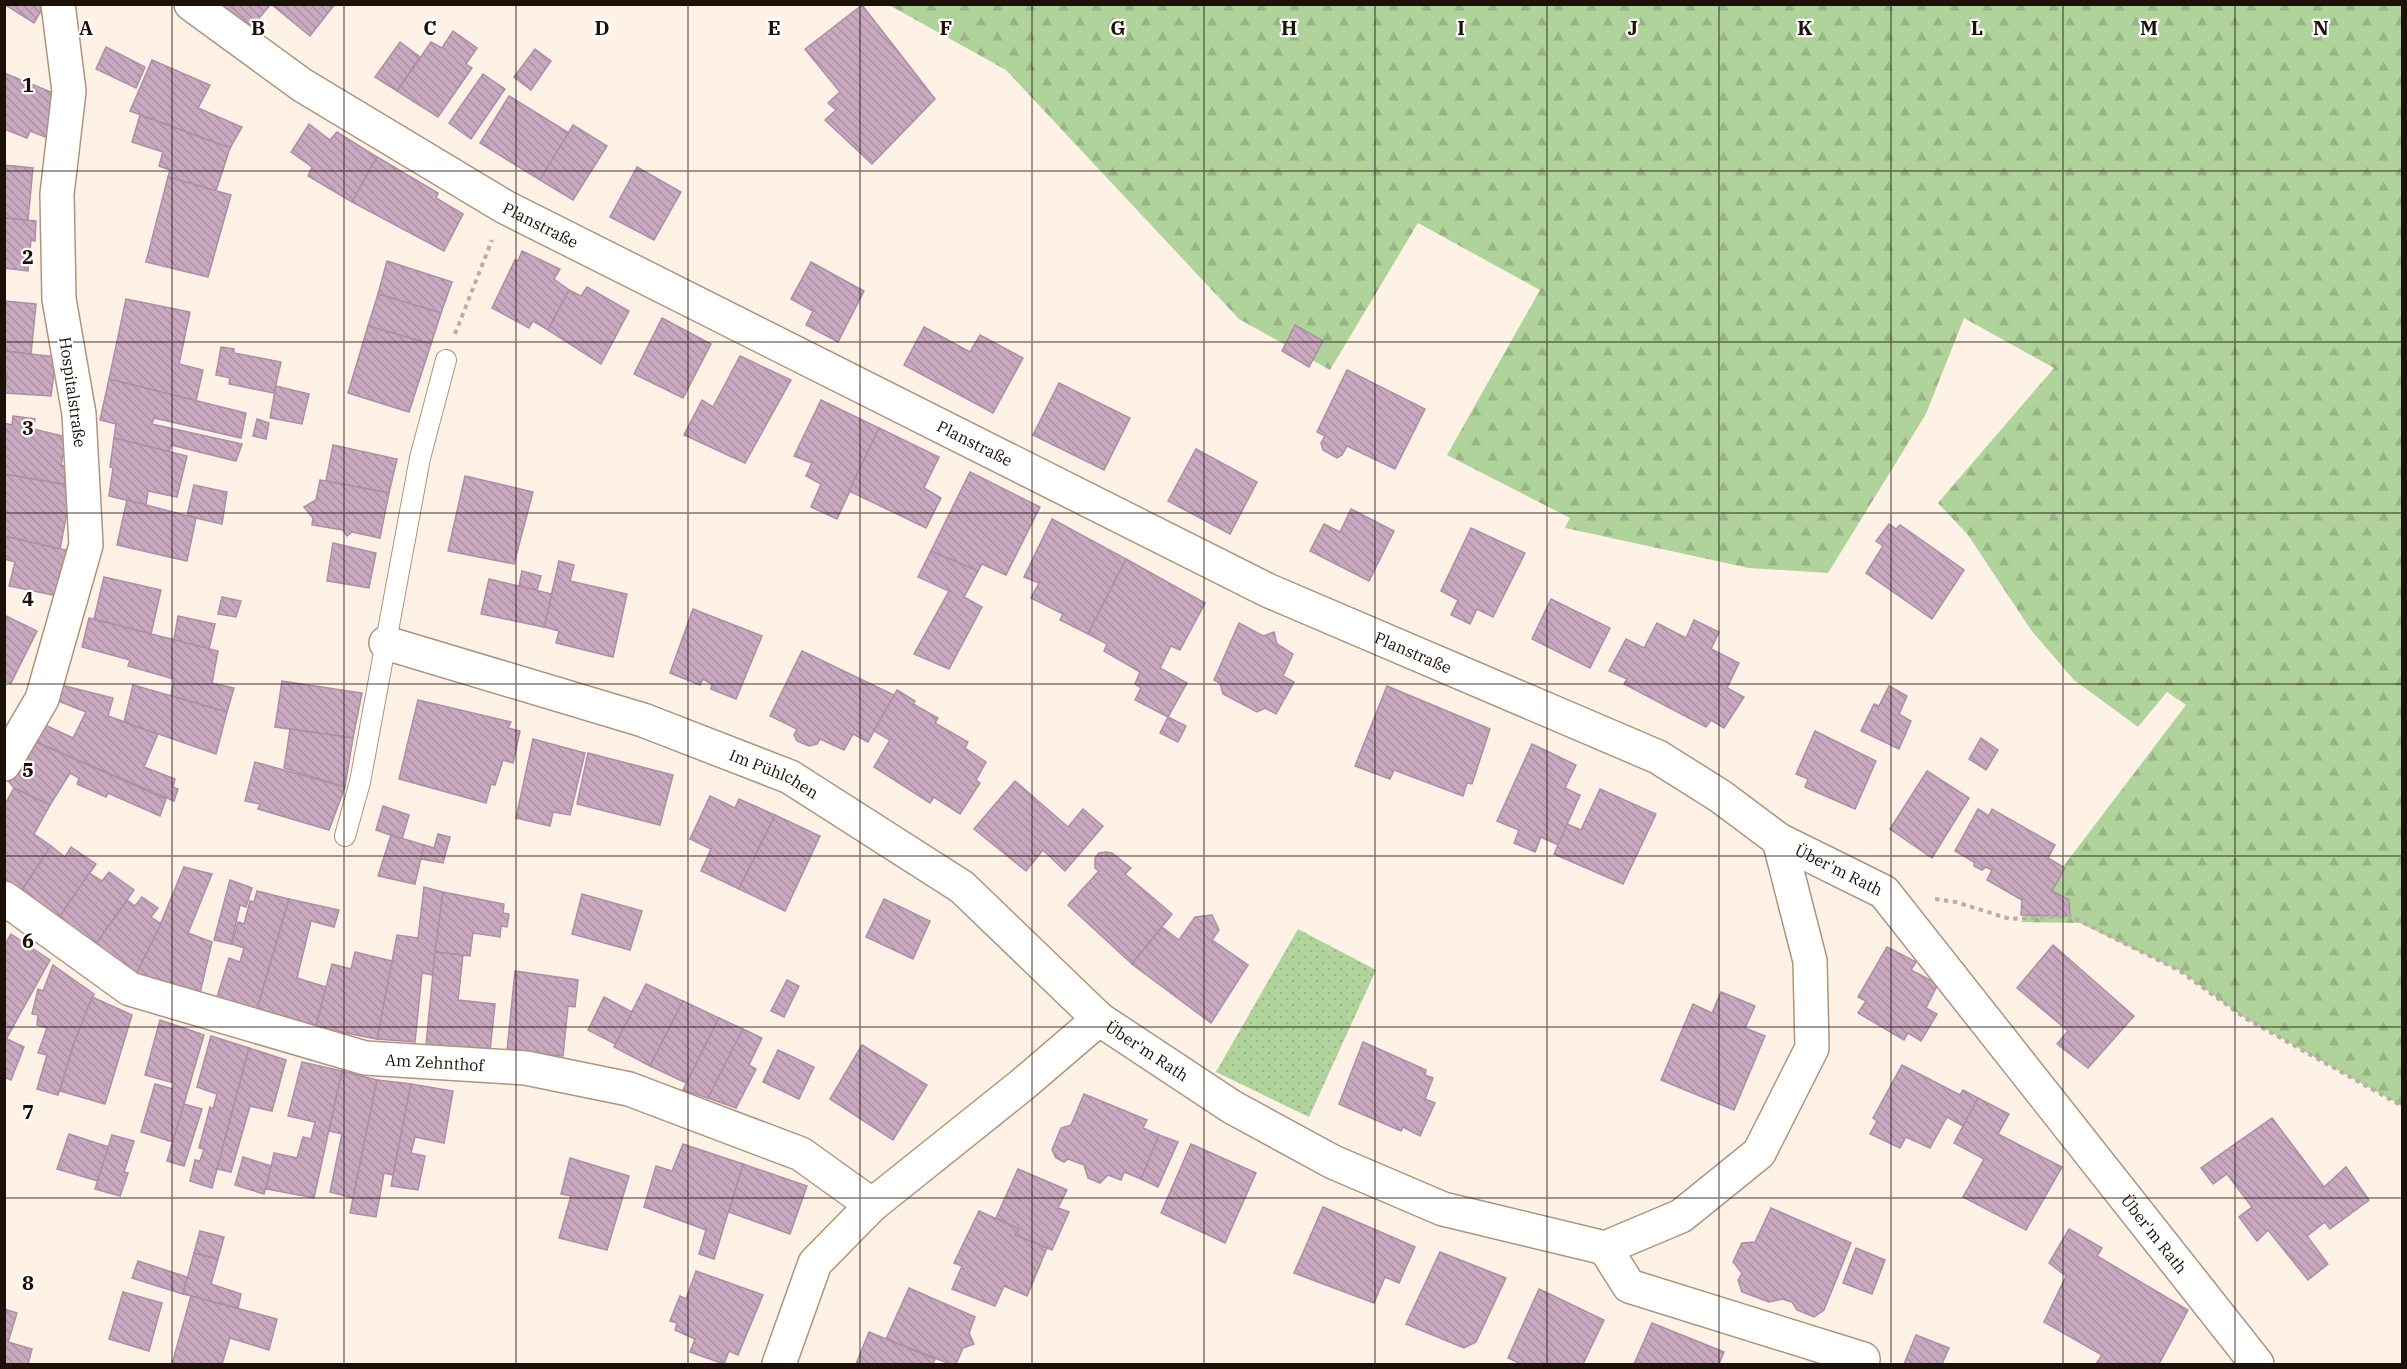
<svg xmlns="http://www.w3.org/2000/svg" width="2407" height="1369" viewBox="0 0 2407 1369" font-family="'IBM Plex Serif',serif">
	<defs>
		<pattern id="forest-firs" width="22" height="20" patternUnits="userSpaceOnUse" patternTransform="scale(1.5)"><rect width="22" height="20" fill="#b0d39b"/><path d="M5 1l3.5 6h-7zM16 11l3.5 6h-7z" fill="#97b484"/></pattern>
		<pattern id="park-dots" width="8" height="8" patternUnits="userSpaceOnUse" patternTransform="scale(1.5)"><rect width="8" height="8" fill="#b0d39b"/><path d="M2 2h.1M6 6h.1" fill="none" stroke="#97b484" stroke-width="1.8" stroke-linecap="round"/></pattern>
		<pattern id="building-back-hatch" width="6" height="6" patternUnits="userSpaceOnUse" patternTransform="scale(1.5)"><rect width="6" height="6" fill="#c9a9c0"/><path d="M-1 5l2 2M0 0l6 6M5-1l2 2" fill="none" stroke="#ac90a4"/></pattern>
	</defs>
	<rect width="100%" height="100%" fill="#fef2e7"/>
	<polygon fill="url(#forest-firs)" points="889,5 2402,5 2402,1106 2245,1018 2180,971 2080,923 2021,922 2186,705 2167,692 2138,727 2074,680 2031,630 1968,535 1938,503 2054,368 1964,318 1926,414 1828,573 1749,568 1565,528 1570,518 1447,455 1540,290 1418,223 1330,370 1239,319 1006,70"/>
	<polygon fill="url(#park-dots)" points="1298,929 1376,970 1309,1117 1216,1072"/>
	<g fill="url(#building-back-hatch)" stroke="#ad8ea5" stroke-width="1.5">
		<polygon points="4,4 45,4 34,23"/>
		<polygon points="214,4 271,4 249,30"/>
		<polygon points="271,4 335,4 310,36"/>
		<polygon points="862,5 935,99 872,164 825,120 836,110 828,103 840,92 805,49"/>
		<polygon points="453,31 477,48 466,64 472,68 438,117 397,91 431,42 442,48"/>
		<polygon points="400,42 420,57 397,91 375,77"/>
		<polygon points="106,47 145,67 136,88 96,69"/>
		<polygon points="535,49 551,61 531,90 514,77"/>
		<polygon points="152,60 210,85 198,108 242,127 230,148 130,111"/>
		<polygon points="4,73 63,97 48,138 30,131 27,138 4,129"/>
		<polygon points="483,74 505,89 471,139 449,123"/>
		<polygon points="509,96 569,133 540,180 480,143"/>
		<polygon points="140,115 230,148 216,191 168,177 170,170 159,166 163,152 132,142"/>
		<polygon points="309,124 330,140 337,132 377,157 352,202 308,176 312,167 291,152"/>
		<polygon points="573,125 607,146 573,200 540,180"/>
		<polygon points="377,157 438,193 436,198 463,214 444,251 352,202"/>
		<polygon points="4,165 33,168 28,220 4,218"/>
		<polygon points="637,167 681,192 654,240 610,217"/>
		<polygon points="168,177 231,195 208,277 146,262"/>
		<polygon points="4,218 36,221 35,241 31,240 28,271 4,268"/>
		<polygon points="522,251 560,269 554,279 569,290 548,330 533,321 529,328 492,308 515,260 518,261"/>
		<polygon points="387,261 452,282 441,313 378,294"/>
		<polygon points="811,262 864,291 838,342 806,325 813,311 791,299"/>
		<polygon points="587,287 629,311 601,364 548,330 569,290 581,296"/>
		<polygon points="378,294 441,313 431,344 368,326"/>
		<polygon points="126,299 190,312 179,364 203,370 196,401 109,379"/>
		<polygon points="4,301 36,304 31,354 4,351"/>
		<polygon points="662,318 711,344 683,398 634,374"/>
		<polygon points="1295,325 1323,341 1309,367 1282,351"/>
		<polygon points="368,326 431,344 409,412 348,393"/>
		<polygon points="924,327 970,352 980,335 1023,358 993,413 904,365"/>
		<polygon points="221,347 234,349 234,353 281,362 274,393 229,384 230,378 216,375"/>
		<polygon points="4,351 56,357 51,396 5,393 7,373 4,372"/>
		<polygon points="740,356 791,380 745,463 684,435 702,400 713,407"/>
		<polygon points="1347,370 1425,409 1395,469 1347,446 1342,455 1337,458 1323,450 1321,443 1325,436 1317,432"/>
		<polygon points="109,379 246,413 241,438 154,418 152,424 242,444 236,461 171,445 169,452 114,438 116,424 100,420"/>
		<polygon points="1059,383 1130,418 1104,470 1033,435"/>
		<polygon points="276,386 309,394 302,424 270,418"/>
		<polygon points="821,400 879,428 837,519 811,507 821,484 806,476 812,463 794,456"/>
		<polygon points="13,416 35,419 33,429 67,437 61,465 68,467 64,484 4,474 4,423 12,425"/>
		<polygon points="257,419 269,423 266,439 253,436"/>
		<polygon points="879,428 939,457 924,488 941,498 926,528 849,491"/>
		<polygon points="114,438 187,456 177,497 148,491 146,505 109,496 113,468 110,467"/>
		<polygon points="333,445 397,459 389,493 326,481"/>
		<polygon points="1196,449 1257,482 1230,534 1168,501"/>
		<polygon points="970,472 1040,507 1006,575 982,564 978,571 931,551"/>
		<polygon points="4,474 72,486 60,549 4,536"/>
		<polygon points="465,476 533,492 514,564 448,551"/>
		<polygon points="320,480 389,493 380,538 352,532 347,536 343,530 312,525 313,518 304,507 316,500"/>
		<polygon points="194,485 227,492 222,524 187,516"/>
		<polygon points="127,500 196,518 187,561 117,545"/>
		<polygon points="1351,509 1394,531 1369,581 1310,551 1324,524 1340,532"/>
		<polygon points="1052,519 1126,559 1088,634 1060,620 1063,614 1031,598 1039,583 1024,577"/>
		<polygon points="1889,524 1896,529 1900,525 1964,570 1932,619 1866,573 1883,546 1876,541"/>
		<polygon points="1471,528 1525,553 1493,617 1477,609 1470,624 1451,615 1458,600 1441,591"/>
		<polygon points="4,536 70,551 58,596 9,586 15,562 4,559"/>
		<polygon points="333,543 376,553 369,588 327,581"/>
		<polygon points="931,551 978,571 964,597 982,607 949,669 914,654 949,591 918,577"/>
		<polygon points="1126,559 1205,603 1180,650 1171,646 1160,668 1187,683 1168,717 1135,700 1141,688 1135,684 1140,672 1104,651 1107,644 1088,634"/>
		<polygon points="559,561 574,565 570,581 627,594 613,657 556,643 559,631 544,627"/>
		<polygon points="522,571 541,576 537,590 519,586"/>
		<polygon points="104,577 161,590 151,634 94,619"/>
		<polygon points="489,579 552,594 544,627 481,614"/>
		<polygon points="222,597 241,601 236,617 218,614"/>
		<polygon points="1551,599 1610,628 1590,668 1532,639"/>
		<polygon points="693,609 762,636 736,699 711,689 712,684 703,679 700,685 670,673"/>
		<polygon points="4,615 37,631 11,683 4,681"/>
		<polygon points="178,616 215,624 209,649 174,640"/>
		<polygon points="89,618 218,651 212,683 234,688 227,712 171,696 174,679 128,666 130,660 82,647"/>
		<polygon points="1694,620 1719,632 1711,649 1739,663 1727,688 1744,697 1724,728 1711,720 1706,727 1624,684 1627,679 1609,671 1626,639 1644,648 1657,623 1686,638"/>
		<polygon points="1239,623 1263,636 1274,632 1277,644 1293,654 1283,676 1294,682 1276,714 1265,708 1257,712 1223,694 1220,683 1214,680"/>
		<polygon points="802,651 894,695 868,742 853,734 844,750 820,739 817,744 809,746 797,741 794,735 797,729 770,716"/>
		<polygon points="282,681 362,693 353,738 275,727"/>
		<polygon points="61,685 113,698 108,716 158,734 144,767 175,779 173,787 178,789 174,801 31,740 41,723 73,738 86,712 56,700"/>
		<polygon points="133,685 227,712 216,754 124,722"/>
		<polygon points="1387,686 1490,729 1472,784 1467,783 1463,796 1394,770 1390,779 1355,766"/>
		<polygon points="1889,686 1907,696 1899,714 1911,721 1899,749 1861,731 1874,704 1879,706"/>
		<polygon points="897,690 915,701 913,704 938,718 935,723 968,742 965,748 986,762 976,780 980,783 960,814 934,797 930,803 874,767 890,740 874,731"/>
		<polygon points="418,700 511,722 508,728 520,731 513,763 503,760 495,785 491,784 486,803 399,779"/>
		<polygon points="1168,717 1186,726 1178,742 1160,733"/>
		<polygon points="290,729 353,738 345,787 284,768"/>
		<polygon points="1815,731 1876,761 1855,809 1805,787 1808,779 1796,774"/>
		<polygon points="1981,738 1998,750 1986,770 1969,759"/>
		<polygon points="533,739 585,753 570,815 553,812 550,826 516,818"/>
		<polygon points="31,740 166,799 160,816 108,793 106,797 77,784 79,778 70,773 50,805 14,788 9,782"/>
		<polygon points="1532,744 1576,765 1565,788 1580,795 1558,845 1541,837 1535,852 1514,843 1519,830 1497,821"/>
		<polygon points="588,753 673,775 660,825 577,804"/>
		<polygon points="255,762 345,787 329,830 258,809 260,804 245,801"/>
		<polygon points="1927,771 1969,798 1932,858 1890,829"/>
		<polygon points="1015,781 1068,827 1083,809 1103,826 1065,871 1043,850 1026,871 974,829"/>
		<polygon points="14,788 50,805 34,834 51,846 20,893 4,882 4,806"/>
		<polygon points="1600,789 1656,814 1623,884 1554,854 1567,824 1581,830"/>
		<polygon points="710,796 735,808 739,799 775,815 739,889 701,871 711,849 690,839"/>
		<polygon points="383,806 409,815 402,839 376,830"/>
		<polygon points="1978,809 1989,816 1992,809 2055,845 2048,858 2065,868 2052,891 2069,900 2070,916 2021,915 2022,900 1987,880 1992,870 1986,867 1982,870 1974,866 1974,862 1955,851"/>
		<polygon points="775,815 820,836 785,911 739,889"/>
		<polygon points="438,834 450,837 443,863 421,859 424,845 434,848"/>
		<polygon points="391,835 424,845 415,884 378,876"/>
		<polygon points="51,846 65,857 71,847 96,864 57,921 20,893"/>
		<polygon points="1106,852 1112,853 1131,868 1125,874 1172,914 1132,964 1068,905 1099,871 1095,868 1095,858 1099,853"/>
		<polygon points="184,867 212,874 188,933 212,942 200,993 136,974 162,920"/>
		<polygon points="109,872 134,890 94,947 57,921 89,873 102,881"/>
		<polygon points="230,880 252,888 246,907 240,905 231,944 214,940"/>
		<polygon points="424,887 443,892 433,975 422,973 415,1042 377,1039 397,935 418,938"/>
		<polygon points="257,891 289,899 256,1013 217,997 229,958 240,962 244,948 232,944 238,922 244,924 250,901 254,902"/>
		<polygon points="443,892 504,904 503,913 509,914 507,927 501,926 500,937 473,933 470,956 435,952"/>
		<polygon points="582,894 642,911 630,950 572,934"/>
		<polygon points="142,897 158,908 151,917 161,924 136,974 94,947 127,900 135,906"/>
		<polygon points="289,899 339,910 334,927 311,921 297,978 326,987 316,1027 256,1013"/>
		<polygon points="884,899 930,921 913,959 866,937"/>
		<polygon points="1212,915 1219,930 1212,940 1248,965 1211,1023 1132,964 1162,927 1179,940 1195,917"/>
		<polygon points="11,934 50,960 4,1043 4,946"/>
		<polygon points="2053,945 2134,1016 2088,1068 2057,1044 2068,1031 2017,988"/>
		<polygon points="1887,947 1916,962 1911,970 1938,984 1926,1008 1937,1014 1921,1041 1908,1033 1904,1040 1858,1013 1866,1001 1858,997"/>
		<polygon points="355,952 392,961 377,1039 316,1027 332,964 351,969"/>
		<polygon points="435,952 463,955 458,1000 495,1004 490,1051 426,1045"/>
		<polygon points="53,965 94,994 74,1043 58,1095 37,1089 47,1055 38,1053 47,1028 37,1025 38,1015 32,1014 38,989 43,991"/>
		<polygon points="515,971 578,980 575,1007 568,1006 563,1056 507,1051"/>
		<polygon points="787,980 799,986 784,1017 771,1011"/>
		<polygon points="646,984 683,1001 650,1066 614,1047"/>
		<polygon points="1721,992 1755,1006 1745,1028 1765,1036 1734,1110 1661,1080 1693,1004 1712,1013"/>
		<polygon points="92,997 132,1015 105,1104 60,1091 74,1043"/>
		<polygon points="604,997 632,1012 615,1044 588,1030"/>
		<polygon points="683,1001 719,1018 686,1083 650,1066"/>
		<polygon points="719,1018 743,1029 708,1098 683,1090"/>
		<polygon points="160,1020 204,1035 173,1142 141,1132 155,1084 173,1089 174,1083 145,1075"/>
		<polygon points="743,1029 762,1038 749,1065 756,1069 736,1108 708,1098"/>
		<polygon points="211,1036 249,1048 212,1188 190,1181 195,1160 200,1161 204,1149 199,1148 210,1107 213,1109 217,1094 197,1087"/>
		<polygon points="7,1039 24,1047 11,1080 4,1077 4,1043"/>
		<polygon points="1363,1042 1426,1070 1425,1075 1433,1078 1425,1099 1435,1103 1420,1136 1403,1127 1401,1131 1339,1104"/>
		<polygon points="862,1045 927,1085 893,1140 830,1099"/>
		<polygon points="249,1048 286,1060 272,1111 250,1106 231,1172 217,1169"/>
		<polygon points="778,1050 814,1067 799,1099 763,1082"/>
		<polygon points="302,1062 342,1071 314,1198 266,1189 274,1153 297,1158 303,1137 311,1139 315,1122 288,1116"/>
		<polygon points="1902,1065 1960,1095 1963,1090 1978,1098 1963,1126 1947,1117 1930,1148 1906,1137 1900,1148 1870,1134 1877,1121 1873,1118"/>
		<polygon points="342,1071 377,1080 353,1198 330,1192 342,1134 329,1131"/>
		<polygon points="377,1080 411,1084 393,1175 384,1173 376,1217 350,1213"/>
		<polygon points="411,1084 453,1091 444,1143 415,1137 411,1153 425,1156 418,1190 391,1186"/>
		<polygon points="1084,1094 1147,1120 1143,1128 1159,1135 1141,1179 1124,1172 1121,1180 1108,1175 1100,1183 1088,1178 1084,1165 1068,1159 1064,1162 1056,1158 1052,1150 1061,1128 1071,1125"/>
		<polygon points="1978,1098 2009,1114 1998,1134 2062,1167 2026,1230 1963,1197 1984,1159 1954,1143"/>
		<polygon points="184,1104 202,1109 184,1166 167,1161"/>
		<polygon points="2272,1118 2324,1187 2346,1167 2369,1200 2330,1229 2325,1222 2307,1236 2328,1264 2308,1280 2268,1230 2257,1241 2239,1217 2252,1207 2227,1174 2213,1184 2201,1168"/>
		<polygon points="69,1134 109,1147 98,1181 57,1169"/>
		<polygon points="112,1135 134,1141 124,1172 128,1173 120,1196 95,1189"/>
		<polygon points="1159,1135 1178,1142 1158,1187 1141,1179"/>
		<polygon points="683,1144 743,1164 714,1259 699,1254 706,1230 644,1207 656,1166 672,1171"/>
		<polygon points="1191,1144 1256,1173 1225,1243 1161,1213"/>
		<polygon points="243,1157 271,1166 264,1194 235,1185"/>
		<polygon points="570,1158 629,1176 607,1250 559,1238 571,1196 561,1194"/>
		<polygon points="743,1164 807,1186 790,1234 729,1212"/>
		<polygon points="1018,1169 1067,1190 1058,1208 1069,1212 1052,1250 1015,1235 1019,1229 996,1218"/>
		<polygon points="1323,1207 1415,1247 1399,1283 1385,1277 1374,1303 1294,1273"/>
		<polygon points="1771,1208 1851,1243 1824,1310 1814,1317 1797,1310 1792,1302 1782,1299 1769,1302 1742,1292 1738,1280 1742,1273 1733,1262 1742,1243 1755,1242"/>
		<polygon points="979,1211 1019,1229 1015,1235 1047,1248 1027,1296 1004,1286 995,1306 952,1289 962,1266 954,1263"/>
		<polygon points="2069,1229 2102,1248 2097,1256 2188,1310 2159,1364 2096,1364 2102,1355 2044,1322 2066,1276 2049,1263"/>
		<polygon points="200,1231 224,1237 218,1259 194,1253"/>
		<polygon points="1856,1248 1885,1260 1872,1294 1843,1283"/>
		<polygon points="1440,1252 1506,1278 1476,1342 1464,1348 1406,1324"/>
		<polygon points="194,1253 218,1259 211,1284 241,1294 238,1308 183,1294"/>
		<polygon points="138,1261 187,1277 183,1294 132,1278"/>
		<polygon points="696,1271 763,1295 738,1355 729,1351 724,1364 690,1352 695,1339 675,1330 677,1323 670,1321 680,1296 686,1299"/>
		<polygon points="909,1288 975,1317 969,1333 974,1344 963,1348 956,1364 950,1364 886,1339"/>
		<polygon points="1539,1289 1604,1320 1583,1364 1521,1364 1508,1358"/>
		<polygon points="123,1292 162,1303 149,1351 109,1339"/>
		<polygon points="191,1296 277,1319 269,1350 230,1338 222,1364 172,1364"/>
		<polygon points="4,1309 17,1313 8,1342 32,1349 28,1364 4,1364"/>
		<polygon points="1652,1323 1724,1352 1719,1364 1634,1364"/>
		<polygon points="869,1332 935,1359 933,1364 856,1364"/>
		<polygon points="1916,1335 1949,1348 1942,1364 1904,1364"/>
	</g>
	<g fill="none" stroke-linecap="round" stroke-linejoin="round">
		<defs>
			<polyline id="lane" points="345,836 360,782 420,458 446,360"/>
			<g id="street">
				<path id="s1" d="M191,4L302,85L505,207L1267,590L1658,757L1720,796L1779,840L1884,892L2257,1364"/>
				<path id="s2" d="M386,643L643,720L790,777L962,887L1099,1019L1232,1107L1333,1162L1443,1209L1605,1248L1681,1216L1759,1153L1812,1048L1810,961L1779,840"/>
				<polyline points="4,764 42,699 86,545 79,414 59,299 57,194 69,91 58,4"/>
				<path id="s3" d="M4,898L130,989L365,1058L526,1068L629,1089L801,1154L872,1205"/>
				<polyline points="1605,1248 1629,1286 1863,1359"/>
				<polyline points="779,1364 815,1263 872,1205 1022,1085 1099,1019"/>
			</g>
		</defs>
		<use href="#lane" stroke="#af947b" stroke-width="22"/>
		<use href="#street" stroke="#af947b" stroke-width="36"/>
		<g stroke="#b9aea4" stroke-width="4" stroke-dasharray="4.5 4.5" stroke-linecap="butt">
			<polyline points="455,334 492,240"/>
			<polyline points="1935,899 1956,902 2010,919 2070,916 2180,971 2245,1018 2402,1106"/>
		</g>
		<use href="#lane" stroke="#fff" stroke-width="20"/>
		<use href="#street" stroke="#fff" stroke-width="33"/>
	</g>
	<path fill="none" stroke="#1b1108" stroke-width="1.5" stroke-opacity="0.55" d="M172,4V1364M344,4V1364M516,4V1364M688,4V1364M860,4V1364M1032,4V1364M1204,4V1364M1375,4V1364M1547,4V1364M1719,4V1364M1891,4V1364M2063,4V1364M2235,4V1364M4,171H2402M4,342H2402M4,513H2402M4,684H2402M4,856H2402M4,1027H2402M4,1198H2402"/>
	<g text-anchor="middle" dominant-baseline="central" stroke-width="4.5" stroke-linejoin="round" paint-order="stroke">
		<g font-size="16" fill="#1b1108" stroke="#fff">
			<text stroke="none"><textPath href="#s1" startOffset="414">Planstraße</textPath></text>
			<text transform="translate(73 392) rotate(82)">Hospitalstraße</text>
			<text stroke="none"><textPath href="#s1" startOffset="900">Planstraße</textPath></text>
			<text stroke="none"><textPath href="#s1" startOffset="1386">Planstraße</textPath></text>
			<text stroke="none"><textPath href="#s2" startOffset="410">Im Pühlchen</textPath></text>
			<text stroke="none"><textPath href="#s1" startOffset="1866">Über'm Rath</textPath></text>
			<text stroke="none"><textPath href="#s2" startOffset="878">Über'm Rath</textPath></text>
			<text stroke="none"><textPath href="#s3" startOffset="470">Am Zehnthof</textPath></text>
			<text stroke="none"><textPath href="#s1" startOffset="2352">Über'm Rath</textPath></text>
		</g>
	</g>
	<g font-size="20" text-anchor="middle" font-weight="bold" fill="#1b1108" stroke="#fff" stroke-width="4.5" stroke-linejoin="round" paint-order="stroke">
		<text x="86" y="35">A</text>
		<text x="258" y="35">B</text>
		<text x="430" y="35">C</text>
		<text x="602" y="35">D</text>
		<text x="774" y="35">E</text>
		<text x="946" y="35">F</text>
		<text x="1118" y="35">G</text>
		<text x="1289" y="35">H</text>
		<text x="1461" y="35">I</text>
		<text x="1633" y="35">J</text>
		<text x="1805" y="35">K</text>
		<text x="1977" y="35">L</text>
		<text x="2149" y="35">M</text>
		<text x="2321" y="35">N</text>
		<text x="28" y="92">1</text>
		<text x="28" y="264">2</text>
		<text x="28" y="435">3</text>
		<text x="28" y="606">4</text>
		<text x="28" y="777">5</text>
		<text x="28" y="948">6</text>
		<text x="28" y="1119">7</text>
		<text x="28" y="1290">8</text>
	</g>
	<rect width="2407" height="1369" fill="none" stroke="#1b1108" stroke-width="12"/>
</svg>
